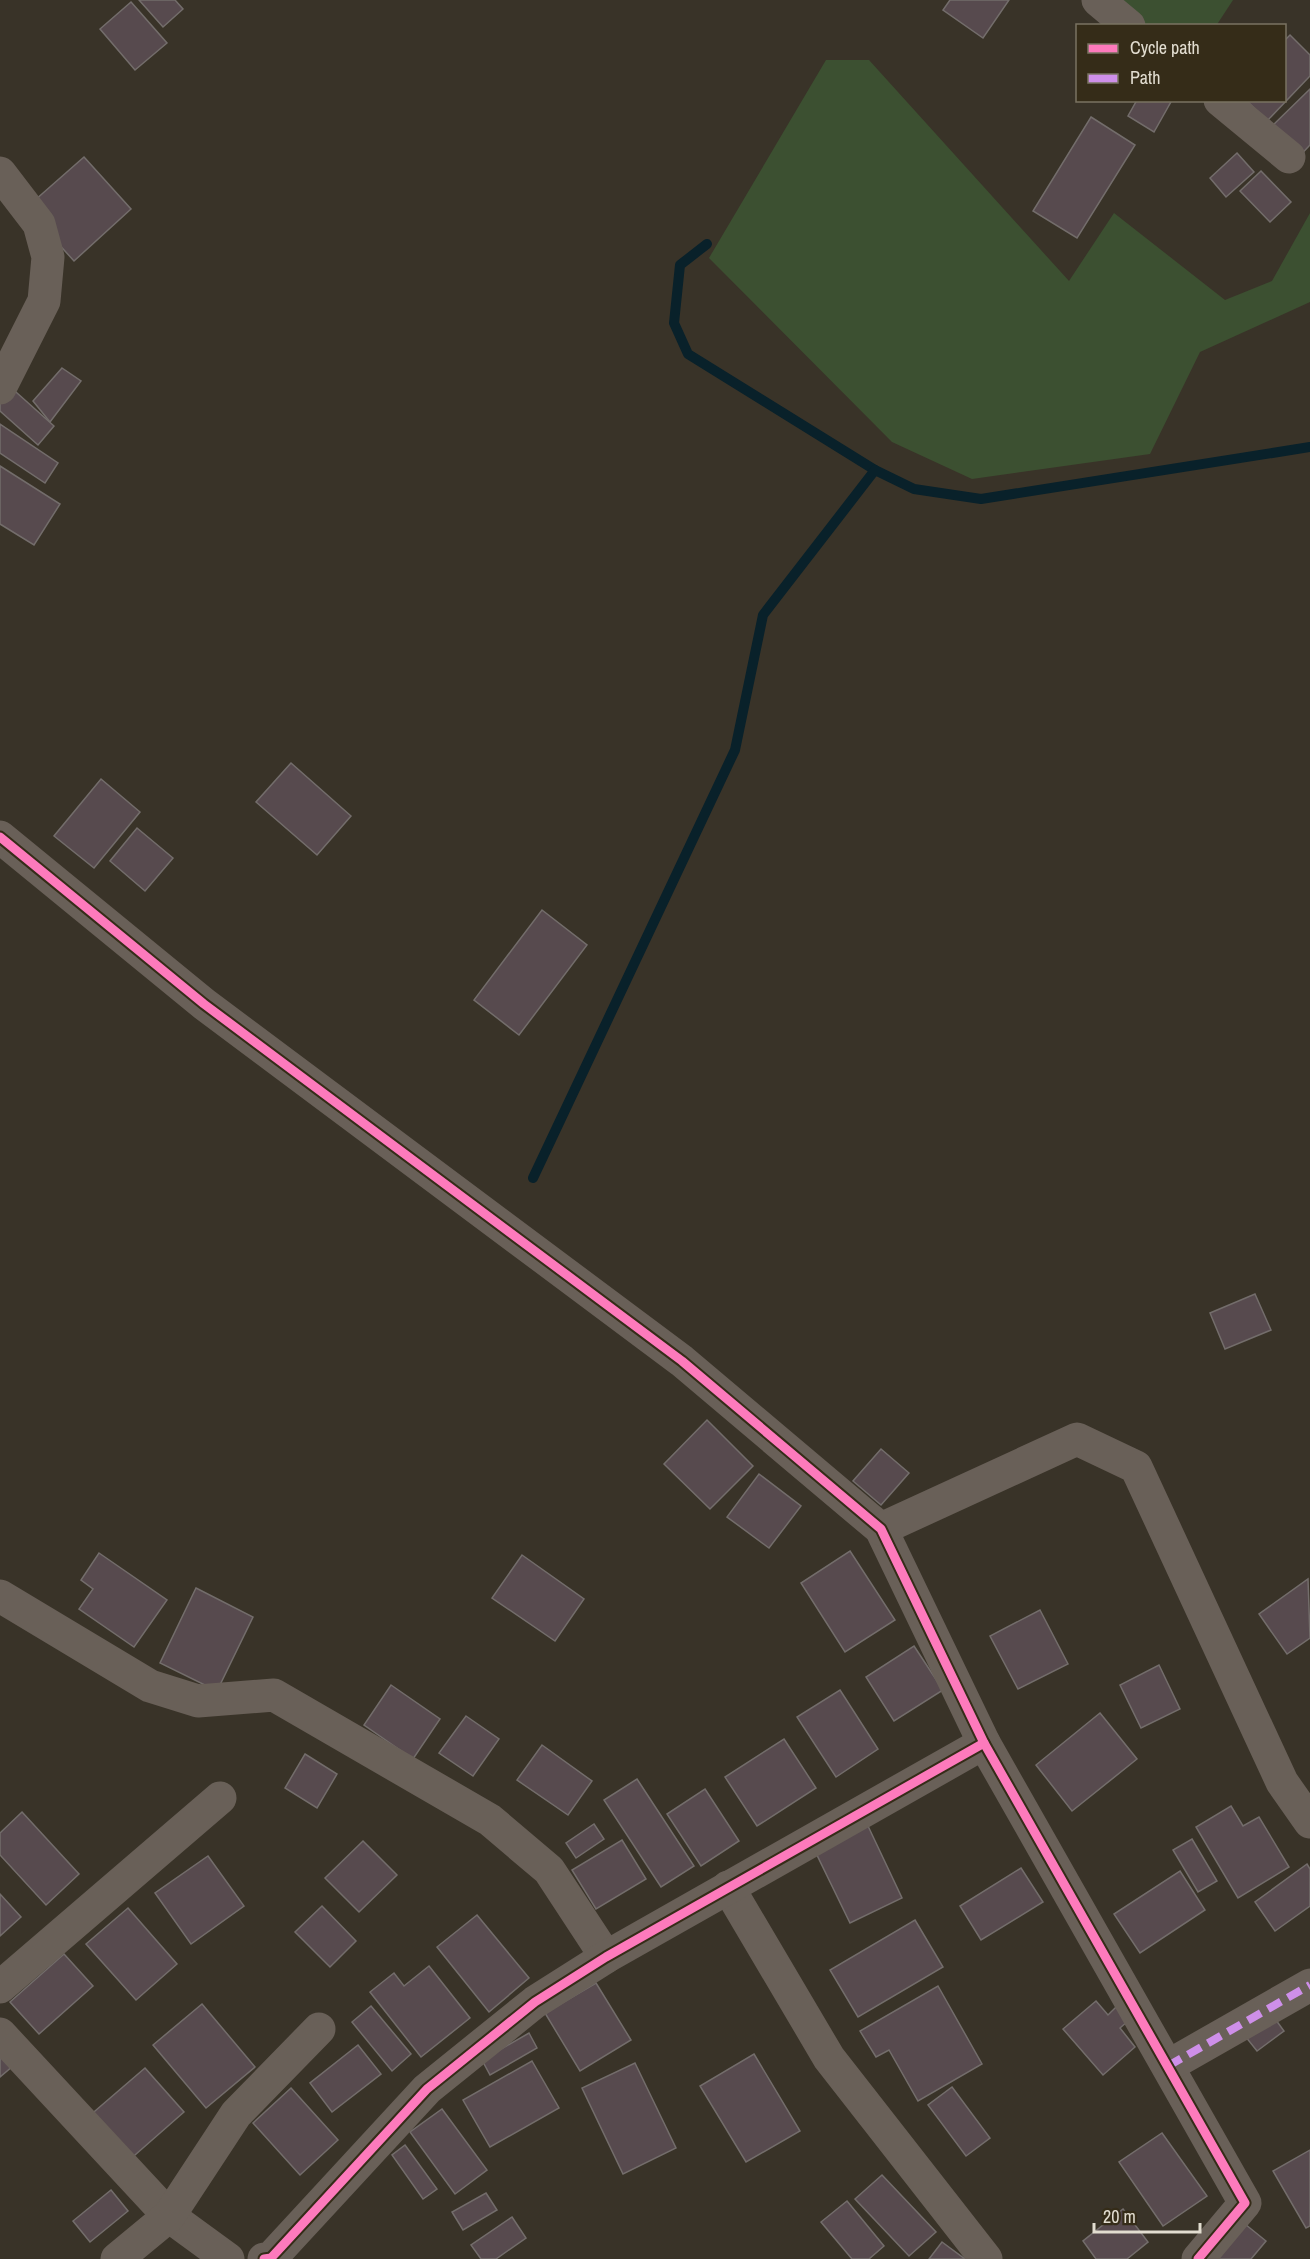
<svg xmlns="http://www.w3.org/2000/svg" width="1310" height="2259" viewBox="0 0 1310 2259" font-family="'Archivo Narrow',sans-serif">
	<rect width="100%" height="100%" fill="#393328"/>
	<g fill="#3c5031">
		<polygon points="1115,0 1233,0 1216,26 1144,25"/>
		<polygon points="826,60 869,60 1069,281 1114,213 1225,300 1272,281 1310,213 1310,302 1200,352 1150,454 972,479 892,442 709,258"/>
	</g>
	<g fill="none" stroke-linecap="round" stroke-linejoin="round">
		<g stroke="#09212a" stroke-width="10">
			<polyline points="707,244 680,265 674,323 688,354 875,470"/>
			<polyline points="533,1178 735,750 763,615 875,470 914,489 981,499 1310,447"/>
		</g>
	</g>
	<g fill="#574a4e" stroke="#736d6b" stroke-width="1.5">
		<polygon points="139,0 175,0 183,9 163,27"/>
		<polygon points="950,0 1009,0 983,38 943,10"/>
		<polygon points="131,2 167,43 135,70 100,29"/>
		<polygon points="1290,35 1310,55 1310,76 1267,121 1246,100 1284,100 1284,41"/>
		<polygon points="1310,89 1310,145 1296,160 1267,131"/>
		<polygon points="1137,100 1172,100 1154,132 1128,116"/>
		<polygon points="1091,117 1135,145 1077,238 1033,211"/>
		<polygon points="1237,153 1254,172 1226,197 1210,178"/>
		<polygon points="84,157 131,209 74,261 26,208"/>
		<polygon points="1261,171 1291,202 1270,222 1240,191"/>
		<polygon points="62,368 81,381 50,422 33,401"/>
		<polygon points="7,384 54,426 38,445 0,411 0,392"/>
		<polygon points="0,424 58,463 45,483 0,453"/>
		<polygon points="0,466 60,504 34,545 0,524"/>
		<polygon points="291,763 351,816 317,855 256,802"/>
		<polygon points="101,779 140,812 94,868 54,836"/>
		<polygon points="137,828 173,858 145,891 110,861"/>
		<polygon points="542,910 587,945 519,1035 474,1000"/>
		<polygon points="1255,1294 1271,1330 1225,1349 1210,1313"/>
		<polygon points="707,1420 753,1466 710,1509 664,1464"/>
		<polygon points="881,1449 909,1473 881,1505 853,1481"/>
		<polygon points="759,1474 801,1506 769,1548 727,1517"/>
		<polygon points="850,1551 895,1620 845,1652 801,1583"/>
		<polygon points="99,1553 167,1600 134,1647 79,1609 93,1589 81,1580"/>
		<polygon points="522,1555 584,1599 555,1641 492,1598"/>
		<polygon points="1308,1579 1310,1638 1287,1654 1259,1614"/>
		<polygon points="196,1588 253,1617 217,1691 160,1663"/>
		<polygon points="1040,1610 1068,1664 1018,1689 990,1636"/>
		<polygon points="914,1646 943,1690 894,1721 866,1677"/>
		<polygon points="1159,1665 1180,1709 1141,1728 1120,1685"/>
		<polygon points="391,1685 440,1719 413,1759 364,1725"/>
		<polygon points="840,1690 878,1749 836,1777 797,1717"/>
		<polygon points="1100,1713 1137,1759 1072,1811 1036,1765"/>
		<polygon points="466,1716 499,1739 473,1776 439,1753"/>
		<polygon points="784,1739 816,1788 757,1826 725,1777"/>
		<polygon points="542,1745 592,1781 568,1815 517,1780"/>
		<polygon points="305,1754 337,1774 317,1808 285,1788"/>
		<polygon points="637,1779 694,1866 661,1887 604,1800"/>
		<polygon points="705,1789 739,1841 701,1866 667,1814"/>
		<polygon points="1231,1806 1243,1826 1259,1817 1289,1867 1238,1898 1196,1827"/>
		<polygon points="22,1812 79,1874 46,1905 0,1855 0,1833"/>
		<polygon points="594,1824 604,1839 576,1858 566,1843"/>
		<polygon points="868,1826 902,1898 850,1923 815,1851"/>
		<polygon points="1192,1839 1217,1881 1198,1892 1173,1850"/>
		<polygon points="622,1840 646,1879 596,1909 572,1870"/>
		<polygon points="363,1841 397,1875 359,1912 325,1878"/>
		<polygon points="208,1856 244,1906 191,1944 155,1893"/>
		<polygon points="1307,1864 1310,1869 1310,1906 1275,1931 1255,1902"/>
		<polygon points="1021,1868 1043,1902 981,1940 960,1906"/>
		<polygon points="1180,1871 1205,1910 1140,1953 1114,1914"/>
		<polygon points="0,1894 21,1917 0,1936"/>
		<polygon points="322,1906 356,1941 330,1967 295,1932"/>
		<polygon points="128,1908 177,1964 136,2000 86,1944"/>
		<polygon points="477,1915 529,1978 489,2012 437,1947"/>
		<polygon points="915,1920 943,1967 858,2017 830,1970"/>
		<polygon points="64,1954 93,1986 39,2034 10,2002"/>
		<polygon points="429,1966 470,2018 421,2057 370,1992 394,1973 404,1986"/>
		<polygon points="596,1983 631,2040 580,2071 545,2013"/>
		<polygon points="938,1986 982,2064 918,2101 889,2050 876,2057 860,2031"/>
		<polygon points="1096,2001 1108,2015 1116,2007 1128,2021 1120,2028 1135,2047 1103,2075 1063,2029"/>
		<polygon points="202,2004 255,2067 206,2108 153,2045"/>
		<polygon points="371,2006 411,2054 392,2071 352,2022"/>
		<polygon points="1273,2016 1284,2031 1257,2051 1245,2036"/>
		<polygon points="529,2033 537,2048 490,2075 482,2060"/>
		<polygon points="358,2045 381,2074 332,2112 310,2083"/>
		<polygon points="0,2052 13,2066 0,2077"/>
		<polygon points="754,2054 800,2131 746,2162 700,2086"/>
		<polygon points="532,2061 559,2108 490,2147 463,2100"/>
		<polygon points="635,2063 676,2148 623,2174 582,2088"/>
		<polygon points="145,2068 184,2112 127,2162 88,2117"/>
		<polygon points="952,2087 990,2138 966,2156 928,2105"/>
		<polygon points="291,2088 338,2140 300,2175 253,2123"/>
		<polygon points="442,2109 487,2170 455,2194 410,2132"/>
		<polygon points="1162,2133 1207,2196 1163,2226 1119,2162"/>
		<polygon points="405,2145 437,2189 423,2199 392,2155"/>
		<polygon points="1310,2150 1310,2226 1306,2228 1273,2171"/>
		<polygon points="882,2175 936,2232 909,2256 855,2199"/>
		<polygon points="111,2190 128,2211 90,2242 73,2221"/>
		<polygon points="486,2193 497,2210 463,2230 452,2212"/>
		<polygon points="847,2201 884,2246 869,2259 852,2259 821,2222"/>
		<polygon points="1123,2209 1148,2242 1127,2259 1096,2259 1083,2241"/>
		<polygon points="512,2217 526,2238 496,2259 481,2259 471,2245"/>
		<polygon points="1240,2220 1266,2241 1251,2259 1207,2259"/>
		<polygon points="942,2242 965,2259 929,2259"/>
	</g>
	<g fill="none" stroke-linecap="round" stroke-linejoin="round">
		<g stroke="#696058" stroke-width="33">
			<polyline points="1098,0 1129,26"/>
			<polyline points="1220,100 1289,157"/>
			<polyline points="0,173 39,224 48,257 44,301 0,388"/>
			<polyline points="0,837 204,1004 682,1361 881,1529 984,1743 1245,2203 1198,2259"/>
			<polyline points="881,1529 1077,1439 1136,1467 1282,1782 1310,1822"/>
			<polyline points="0,1596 150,1686 198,1701 274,1695 490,1820 549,1870 606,1957"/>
			<polyline points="728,1887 829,2058 986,2259"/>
			<polyline points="0,1987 220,1798"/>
			<polyline points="0,2034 169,2216 228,2259"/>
			<polyline points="1168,2066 1310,1985"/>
			<polyline points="117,2259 169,2216 236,2114 319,2029"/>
			<polyline points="264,2259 271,2258 427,2089 535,2002 606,1957 984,1743"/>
		</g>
		<polyline stroke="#ce8fe9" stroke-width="8" stroke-dasharray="15 8" stroke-linecap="butt" points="1168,2066 1310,1985"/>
		<defs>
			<g id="cycleway">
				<polyline points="0,837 204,1004 682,1361 881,1529 984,1743 1245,2203 1198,2259"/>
				<polyline points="264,2259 271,2258 427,2089 535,2002 606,1957 984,1743"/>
			</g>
		</defs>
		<use href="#cycleway" stroke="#352c18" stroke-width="13"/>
		<use href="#cycleway" stroke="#fd7abc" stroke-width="9"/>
	</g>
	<rect x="1076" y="24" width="210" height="78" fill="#352c18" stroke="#7a7362" stroke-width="1.5"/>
	<rect x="1088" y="44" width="30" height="9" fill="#fd7abc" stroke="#7a7362" stroke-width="1.5"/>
	<text x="1130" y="54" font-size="18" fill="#e2ddd0">Cycle path</text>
	<rect x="1088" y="74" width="30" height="9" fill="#ce8fe9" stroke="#7a7362" stroke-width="1.5"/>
	<text x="1130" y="84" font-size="18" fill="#e2ddd0">Path</text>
	<path d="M1094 2223v9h106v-9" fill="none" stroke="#e2ddd0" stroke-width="3"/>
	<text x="1103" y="2223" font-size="18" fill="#e2ddd0" stroke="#352c18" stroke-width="4.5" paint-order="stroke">20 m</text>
</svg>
